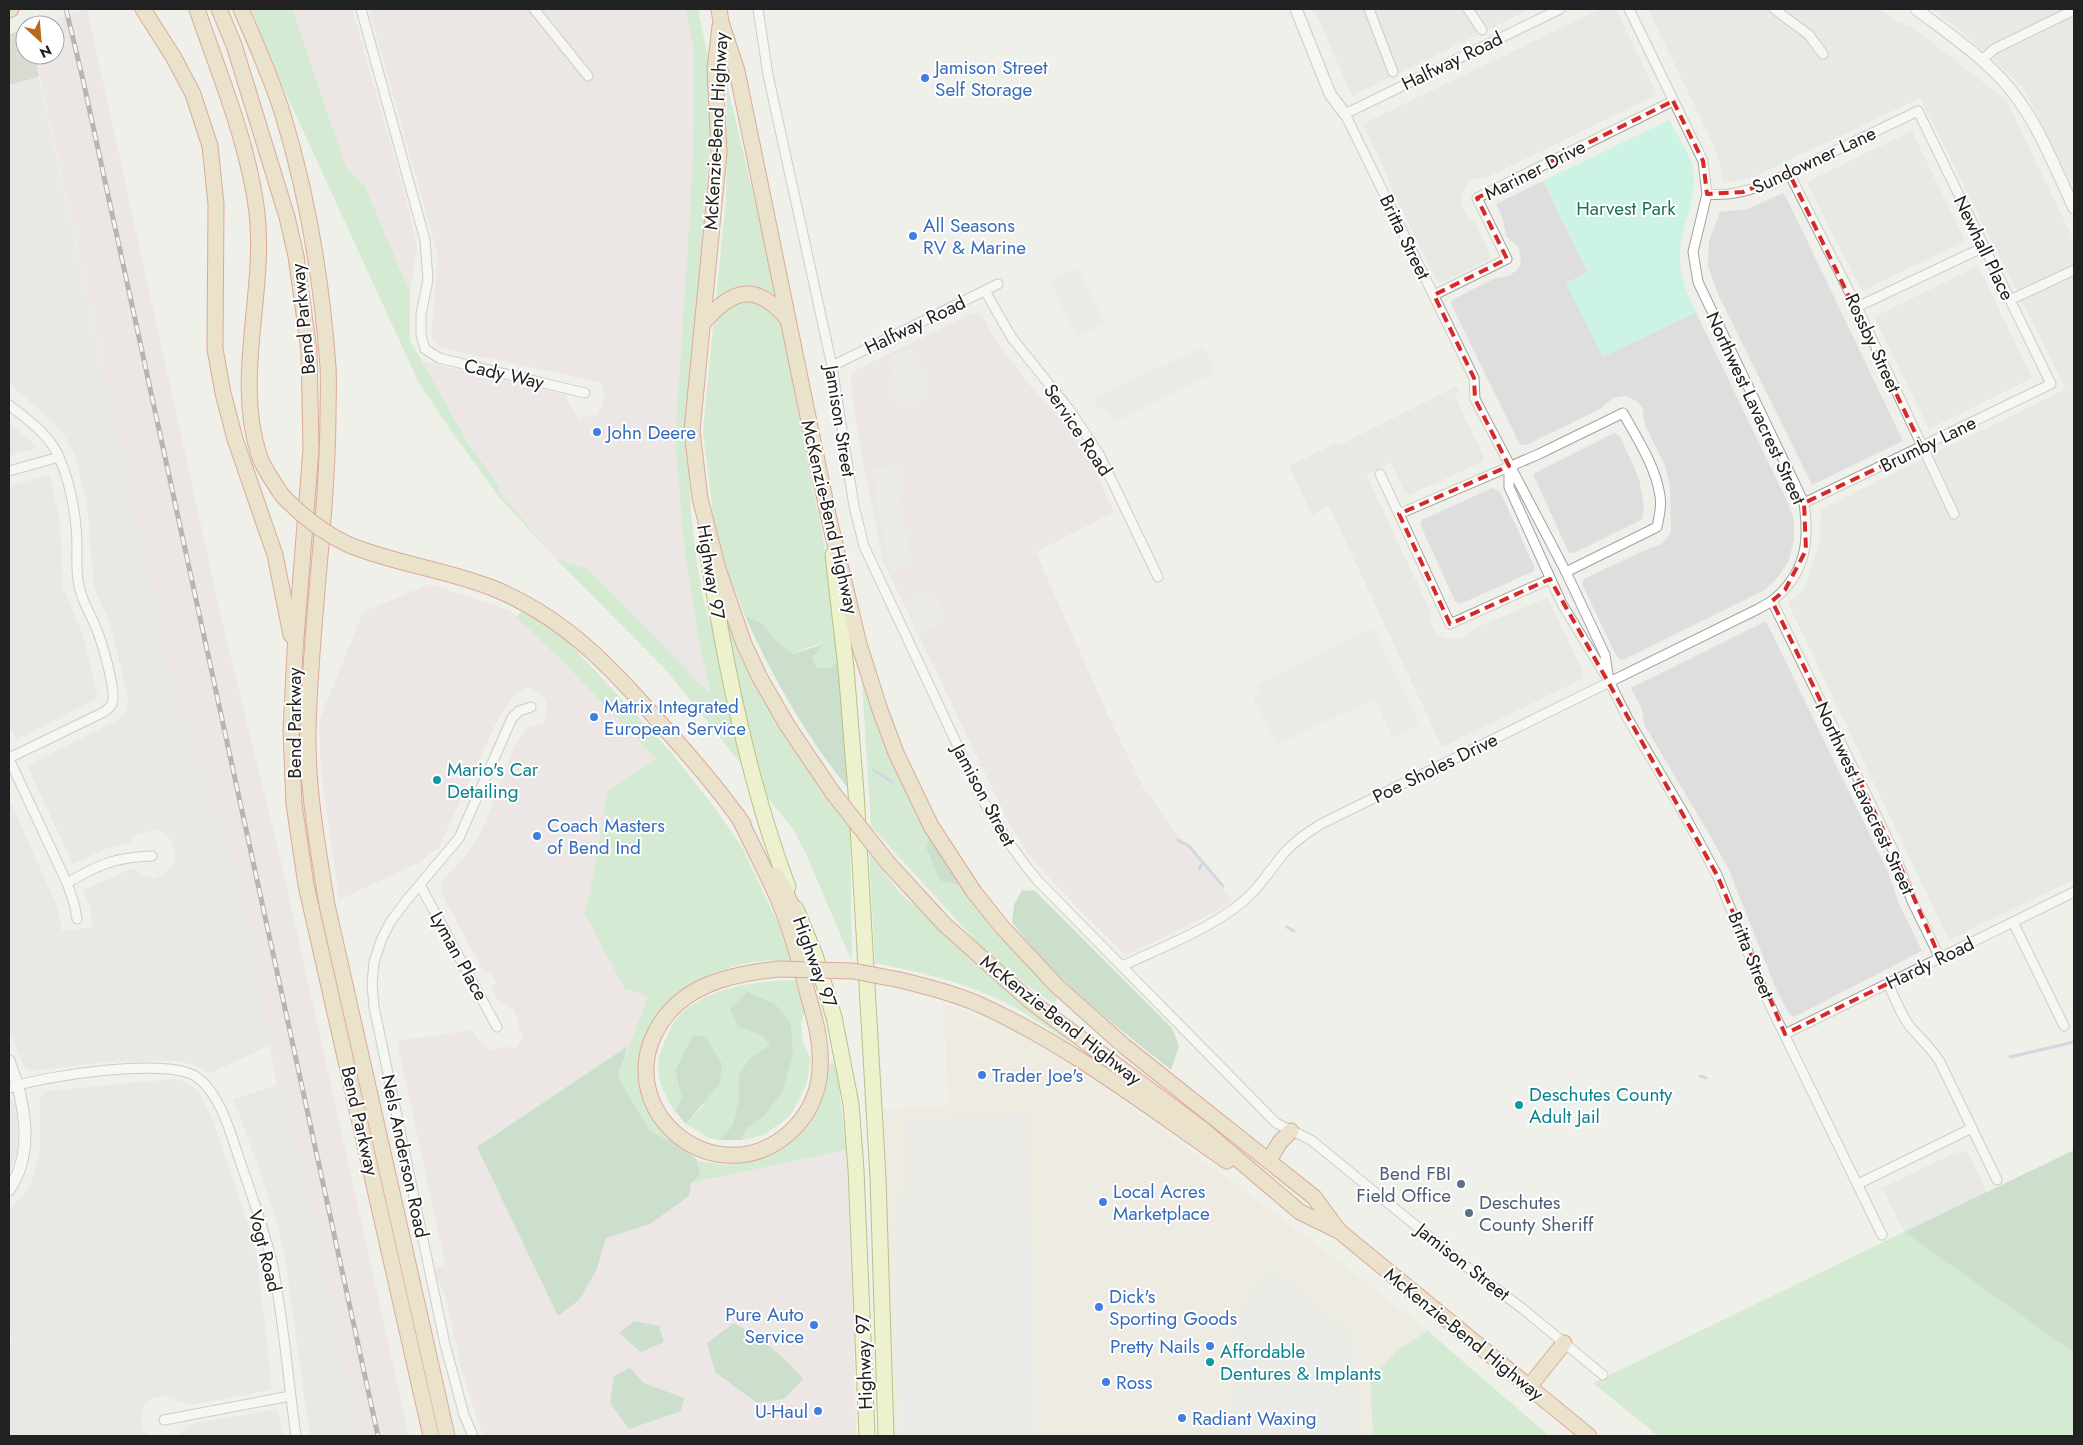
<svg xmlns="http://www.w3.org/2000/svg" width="2083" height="1445" viewBox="0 0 2083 1445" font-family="Jost,sans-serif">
	<rect width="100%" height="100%" fill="#eff0e9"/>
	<g fill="#dfdede">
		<polygon points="1314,9 1530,9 1352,96"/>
		<polygon points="1600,9 1616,9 1657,95 1488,177 1476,178 1469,181 1462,192 1461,204 1466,214 1474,222 1489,252 1490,259 1443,282 1437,281 1390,186 1387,174 1363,124"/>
		<polygon points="1648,9 1879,9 1897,22 1911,26 2006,100 2074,241 2074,879 1949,940 1788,603 1805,587 1820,541 1821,509 2066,389 1920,98 1753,177 1740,181 1722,181 1719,160 1713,144"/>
		<polygon points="1931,9 2074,9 2074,188 2023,87 1959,29"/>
		<polygon points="39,78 172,682 242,889 268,1026 271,1045 210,1073 195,1065 178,1061 106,1062 33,1071 25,1068 9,1030 9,798 58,909 62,931 92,927 91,909 83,890 134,868 142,875 153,879 166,873 175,863 175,853 169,837 157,829 136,835 130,842 107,848 73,864 27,766 118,720 125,713 128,698 110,623 94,587 87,503 75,456 67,440 60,429 45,414 9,384 9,85"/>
		<polygon points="1912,131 1965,241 1862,291 1807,182"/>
		<polygon points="1543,181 1588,272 1567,283 1603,357 1696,312 1788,503 1794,519 1794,540 1789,560 1779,576 1765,590 1623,660 1619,659 1615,653 1582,584 1584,579 1645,550 1662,544 1671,532 1670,486 1665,466 1645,425 1642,407 1638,402 1626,396 1613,398 1600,409 1526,445 1520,445 1451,304 1452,300 1493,279 1509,276 1518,269 1521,263 1519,248 1506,236 1503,219 1496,204"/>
		<polygon points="1783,193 1789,203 1903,441 1812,485 1717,292 1708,266 1709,241 1720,212 1748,209"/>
		<polygon points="1978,266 2032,378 1929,429 1874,317"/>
		<polygon points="1457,386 1460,392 1454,395 1484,457 1482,462 1409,495 1405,493 1391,462 1366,474 1430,611 1432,626 1438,635 1447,639 1463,638 1475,628 1547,598 1549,600 1584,674 1582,679 1442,747 1329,506 1312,515 1289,466 1336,443 1337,446"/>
		<polygon points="9,423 32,442 37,448 9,456"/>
		<polygon points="1614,433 1620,436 1639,479 1644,505 1643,518 1641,520 1574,553 1569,553 1533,474"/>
		<polygon points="50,475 60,522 63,588 83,635 98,698 16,740 9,726 9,486"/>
		<polygon points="1492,488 1500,491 1534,566 1534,571 1460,604 1455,601 1420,524 1422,520"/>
		<polygon points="1766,621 1888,872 1899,904 1922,951 1794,1017 1789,1014 1776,989 1729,870 1709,834 1644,724 1642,709 1631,688"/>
		<polygon points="174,1079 189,1083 201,1096 213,1121 251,1233 257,1259 272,1387 269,1390 193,1405 161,1396 151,1399 143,1407 141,1419 143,1429 150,1436 9,1436 9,1347 12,1343 11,1335 9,1331 9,1209 28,1190 35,1173 40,1145 40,1096 47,1091"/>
		<polygon points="277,1085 292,1120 359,1436 310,1436 285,1258 277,1222 242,1121 233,1100"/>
		<polygon points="9,1100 12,1101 15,1105 18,1127 16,1155 9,1172"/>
		<polygon points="1967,1151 1987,1192 1904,1232 1882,1188 1954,1153"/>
		<polygon points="274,1410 278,1411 279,1415 283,1436 176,1436 187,1427 196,1423"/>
	</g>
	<polygon fill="#eee5da" points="943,1003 1043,1042 1341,1263 1428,1331 1398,1350 1370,1379 1373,1436 894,1436 888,1229 881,1109 949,1105"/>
	<g fill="#e8dbdf">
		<polygon points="87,9 222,621 279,853 409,1436 359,1436 292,1120 277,1085 242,889 172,682 35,55 55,55 55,25 37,25"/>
		<polygon points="292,9 352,9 406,198 417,247 410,293 365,186 346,167"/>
		<polygon points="369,9 527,9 585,80 594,74 541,9 686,9 694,51 694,128 690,211 675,439 683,538 698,638 711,696 588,569 556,559 497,489 499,485 468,443 422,361 565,395 579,420 594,414 596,416 604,403 603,390 600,382 441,348 431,337 438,256"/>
		<polygon points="978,313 983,316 991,334 1029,384 1070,428 1089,458 1114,512 1036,552 1105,709 1143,787 1177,834 1232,899 1221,909 1131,953 1123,953 1053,882 1027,852 1010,825 883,561 861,451 852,393 851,375 856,370 969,315"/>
		<polygon points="430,584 510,611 564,663 656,759 608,790 588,902 584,911 648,997 618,1076 680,1186 846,1150 853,1311 856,1436 483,1436 462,1372 446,1299 434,1269 445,1264 397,1041 472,1030 479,1041 490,1050 503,1047 517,1048 524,1035 518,1031 518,1019 514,1010 508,1005 499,1002 491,987 496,984 490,972 485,974 441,892 442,881 467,854 482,830 516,743 525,729 545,723 547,705 543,695 529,687 514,694 496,723 439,847 418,863 339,900 321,772 319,721 363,612"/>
	</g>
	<polygon fill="#bcc4b5" points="25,29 25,55 35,55 39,77 9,85 9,34"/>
	<g fill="#b5e3b6">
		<path d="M251,9H292L346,167L365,186L410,293V341L422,361L468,443L499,486L497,489L556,559L588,569L711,695L698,638L683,538L675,439L690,211L694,128V51L686,9H698C702,32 711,64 711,87C711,238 675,389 694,540C698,573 703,608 716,639L709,574L732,627L850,818L852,962L807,856L793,829L667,671L556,559L499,497L450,429L418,381L272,63Z"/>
		<path d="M727,84L777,295C751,282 741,287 716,299L726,201Z"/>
		<path d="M748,299L771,307L780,318L828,564L843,661L827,668H817L812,658L823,644L809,647L793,654L778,643L762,623L745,616L726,568L713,513L703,432L713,326C721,308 730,305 748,299Z"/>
		<path d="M524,609L559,632L670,751L715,808L742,847L784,936L792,961C779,961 766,960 753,962C713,969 667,990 649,1029C644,1039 642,1052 639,1062L675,1140L664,1138L649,1130L618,1076L648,997L624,988L584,912L588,902L608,790L656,759L564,663L516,617Z"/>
		<polygon points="863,678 930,836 926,848 940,881 961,886 995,932 1053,992 1057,999 1054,1004 1030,987 982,948 871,826 862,682"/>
		<path d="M869,853L901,894L955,938L1073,1045C1051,1031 1030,1015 1008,1004C969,984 918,971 875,963Z"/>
		<path d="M795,980L804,1012L801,1023L803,1043L811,1060L806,1086L790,1116L764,1135L742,1140L747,1128L764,1116L783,1092L793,1053L791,1023L738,1027L763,1036L771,1045L750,1058L739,1074V1099L732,1126L719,1140L709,1138L686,1124L704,1105L684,1056L675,1071L682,1098L675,1111C660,1089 652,1069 664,1043C667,1037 669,1030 672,1025C696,988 756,981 795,980Z"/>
		<path d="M832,1061L837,1069L846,1150L691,1183L700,1175L697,1160C746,1175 803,1151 821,1102C826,1088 823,1074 832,1061Z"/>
		<polygon points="1904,1232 2074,1353 2074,1436 1658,1436 1593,1383"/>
		<polygon points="1428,1331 1549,1436 1373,1436 1370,1379 1398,1350"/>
	</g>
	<g fill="#a3caab">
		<path d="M745,616L762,623L778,643L793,654L824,644L812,658L817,668H827L843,661L848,788C806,737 772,676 745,616Z"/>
		<polygon points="930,836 961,886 940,881 926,848"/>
		<path d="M1022,890L1035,891L1172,1028L1179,1046L1171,1070C1114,1025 1056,980 1012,922L1014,905Z"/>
		<polygon points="747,992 775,1004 791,1023 793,1053 783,1092 764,1116 747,1128 742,1140 719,1140 732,1126 739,1099 739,1074 750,1058 770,1045 763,1036 738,1027 730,1009"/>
		<polygon points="693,1035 706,1037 722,1064 720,1083 686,1124 675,1111 682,1098 675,1071"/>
		<polygon points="628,1046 618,1076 649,1130 664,1138 675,1140 697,1160 700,1175 691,1183 689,1196 650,1224 606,1238 596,1271 579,1300 558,1316 477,1147"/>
		<polygon points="2074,1150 2074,1353 1904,1232"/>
		<polygon points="634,1321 659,1326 664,1342 641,1352 619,1333"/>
		<path d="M734,1323C761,1339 784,1355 803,1379L784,1399L757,1403L715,1372L707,1343Z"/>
		<polygon points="630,1368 644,1383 684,1398 681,1411 629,1429 610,1403 614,1376"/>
	</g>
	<path fill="#ccf3e3" d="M1669,120C1676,134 1687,149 1692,164C1700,193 1682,222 1680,251C1678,273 1687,293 1696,312L1603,357L1566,284L1588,272L1543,181Z"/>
	<g fill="#e5e5e5">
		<polygon points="1078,267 1106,323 1077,337 1050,281"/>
		<polygon points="1203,346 1216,373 1114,422 1109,412 1097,406 1093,399"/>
		<polygon points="911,348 928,385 920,389 924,398 900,409 888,383 896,379 887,359"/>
		<polygon points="901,464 905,491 899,493 912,567 890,571 872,469"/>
		<polygon points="932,590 947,620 921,633 906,603"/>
		<polygon points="1373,628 1420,725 1393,738 1374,699 1276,746 1252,698 1262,693 1258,684"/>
		<polygon points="1028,1112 1035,1424 1024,1436 902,1436 897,1201 908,1187 905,1120"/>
		<polygon points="1273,1268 1354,1336 1356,1436 1289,1436 1289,1432 1234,1434 1231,1318"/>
	</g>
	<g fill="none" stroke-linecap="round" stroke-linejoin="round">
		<g stroke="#afbad8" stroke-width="3">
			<polyline points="874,770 892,782"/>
			<polyline points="1177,840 1188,845 1223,886"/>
			<polyline points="1199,869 1203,862"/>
			<polyline points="1287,927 1294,931"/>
			<polyline points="2010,1057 2074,1042"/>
			<polyline points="1700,1076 1706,1078"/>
		</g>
		<defs>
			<g id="minor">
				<polyline points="361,9 425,240 428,280 421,314 421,335 425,349 439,358 585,393"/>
				<polyline points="534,9 588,76"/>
				<path d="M758,9L768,75L832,366L854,506L864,546L983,800C999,829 1016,855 1038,881L1276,1123L1311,1140L1459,1261L1523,1309L1603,1375"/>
				<polyline points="1369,9 1393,72"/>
				<polyline points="1468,9 1482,30"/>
				<polyline points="1560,9 1345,114 1474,378 1475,399 1566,572 1605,655 1609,681"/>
				<path d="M1629,9L1703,161L1707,194L1693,252L1698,282L1804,503C1810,544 1805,574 1772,601L1894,852L1912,901L1940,958"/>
				<polyline points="1774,9 1809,35 1823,54"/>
				<polyline points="1982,60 1994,49 2074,10"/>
				<polyline points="1789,173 1857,307 1954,514"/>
				<path d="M1707,194C1728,196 1744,192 1764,185L1918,111L2051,384L1804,503"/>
				<polyline points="985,291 1012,338 1069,409 1099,454 1158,577"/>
				<polyline points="1434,295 1507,259 1477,198 1673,101"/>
				<polyline points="2010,300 2074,270"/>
				<polyline points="1857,307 1984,247"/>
				<polyline points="832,366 998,284"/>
				<path d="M9,405C28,420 49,434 59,457C68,478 74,504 76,527C79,551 73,575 83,599C87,610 94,621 98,633C103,646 117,693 112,704C111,707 106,710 104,712L9,758"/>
				<polyline points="1509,469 1509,487 1562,604 1609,681 1628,719 1684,814 1717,875 1766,997 1882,1235"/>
				<polyline points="9,471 59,457"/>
				<polyline points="1380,474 1399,514"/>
				<path d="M1550,579L1450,624L1399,514L1539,454L1623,413C1637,438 1656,467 1660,496C1662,507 1659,517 1657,527L1566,572"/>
				<polyline points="9,759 67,883 74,903 77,919"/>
				<path d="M67,883C98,865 115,857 152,856"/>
				<polyline points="420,885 497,1027"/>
				<polyline points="2013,922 2064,1026"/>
				<path d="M1122,966C1162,947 1221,925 1251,894C1264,881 1273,866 1285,852C1295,841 1308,832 1321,824L1758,609L1772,601"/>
				<path d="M1888,983C1895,999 1901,1016 1912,1029C1922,1040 1932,1049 1940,1062L1997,1180"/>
				<polyline points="1785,1034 2074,892"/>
				<path d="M9,1088C42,1076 171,1056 198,1078C221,1096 230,1132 239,1158C251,1194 265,1230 273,1267C284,1322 288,1381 296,1436"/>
				<polyline points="1858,1184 1972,1128"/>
				<polyline points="164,1420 290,1396"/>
				<polyline points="473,1436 464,1415 445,1344 374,1007 372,984 374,962 382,938 391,921 406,901 459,838 512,718 519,711 531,707"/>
			</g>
			<g id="tertiary">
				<polyline points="1296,9 1330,94 1345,114"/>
				<path d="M1916,9C1949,34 1985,58 2011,90C2039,125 2055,168 2074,208"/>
				<path d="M9,1061C25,1101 35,1152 9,1190"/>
			</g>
			<g id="primary">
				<path d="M707,548C724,661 748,781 788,887"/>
				<polyline points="833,555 846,668 856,792 878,1178 886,1436"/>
				<polyline points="796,909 815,955 834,1017 851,1104 856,1170 867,1436"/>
			</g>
			<g id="trunk">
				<polyline points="143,9 174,58 193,94 210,146 216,204 215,349 223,393 235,439 275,555 291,635"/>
				<path d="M197,9C219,74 249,144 257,213C266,294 233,379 260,458C265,471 274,482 281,494"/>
				<polyline points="219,9 234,45 287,217 296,256 309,350 311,449 295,651 291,731 294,804 306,885 431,1436"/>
				<path d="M241,9C256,44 272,79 283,115C308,197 322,282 328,367C329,384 328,401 328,417C327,523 310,627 308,732C307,789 318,849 327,905L447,1436"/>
				<polyline points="719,9 721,22 737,71 829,519 859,644 880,710 896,753 931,826 974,892 1002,927 1057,986 1124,1046 1314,1197 1339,1231"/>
				<polyline points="9,10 11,9"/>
				<polyline points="720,26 715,69 719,153 692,431 700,498 718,569 744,644 760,678 787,725 833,793"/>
				<path d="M703,323C732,289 755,282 787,318"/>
				<path d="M349,545C396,564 448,570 495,589C567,619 610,667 661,724C690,756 719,789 743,824"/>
				<path d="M738,816C751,842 764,868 776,894C790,926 800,961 808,995C815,1019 822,1043 820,1069C819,1094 807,1118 788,1134C716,1195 615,1114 655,1033C679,985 730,974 779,969"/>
				<polyline points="888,863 945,925 1029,1000 1201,1128 1300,1212 1339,1231 1589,1436"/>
				<polyline points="776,875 800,921"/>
				<path d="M900,980C925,986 952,993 976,1003C1066,1043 1146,1105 1227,1161"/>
				<polyline points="1269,1160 1280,1142 1291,1131"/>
				<polyline points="1529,1387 1564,1343"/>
			</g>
		</defs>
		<use href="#minor" stroke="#a2a2a2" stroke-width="11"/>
		<use href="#tertiary" stroke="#a2a2a2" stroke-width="13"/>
		<use href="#primary" stroke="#758a13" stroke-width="17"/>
		<use href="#trunk" stroke="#c6543e" stroke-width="17"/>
		<use href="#minor" stroke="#fff" stroke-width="9"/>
		<use href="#tertiary" stroke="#fff" stroke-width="11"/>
		<use href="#primary" stroke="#ecf1ad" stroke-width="15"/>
		<use href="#trunk" stroke="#e4d0a4" stroke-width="15"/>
		<defs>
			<polyline id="rail" points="66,9 83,80 378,1436"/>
		</defs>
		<use href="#rail" stroke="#6f6f6f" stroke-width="5"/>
		<use href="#rail" stroke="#fff" stroke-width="3" stroke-dasharray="9" stroke-linecap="butt"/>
		<defs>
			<g id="trunk-bridge">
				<path d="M281,494C301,516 322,532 349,545"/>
				<polyline points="833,793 888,863"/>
				<polyline points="779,969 853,971 900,980"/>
			</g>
		</defs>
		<use href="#trunk-bridge" stroke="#c6543e" stroke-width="17" stroke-linecap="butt"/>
		<use href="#trunk-bridge" stroke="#e4d0a4" stroke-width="15"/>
	</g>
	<path d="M0 0H2083V1445H0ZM1673,101L1703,161L1707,194L1743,192L1789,173L1922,447L1804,503L1806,550L1785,590L1772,601L1894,852L1940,958L1785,1034L1717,875L1550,579L1450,624L1399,514L1509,466L1475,399L1474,378L1434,295L1507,259L1477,198Z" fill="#eff0e9" fill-opacity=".55" fill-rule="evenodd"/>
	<path fill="none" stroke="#d62828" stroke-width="4" stroke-dasharray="10 6" stroke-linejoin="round" d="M1673,101L1703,161L1707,194L1743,192L1789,173L1922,447L1804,503L1806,550L1785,590L1772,601L1894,852L1940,958L1785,1034L1717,875L1550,579L1450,624L1399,514L1509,466L1475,399L1474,378L1434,295L1507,259L1477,198Z"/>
	<g fill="#3f7fe0" stroke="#fff" stroke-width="2">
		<circle cx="925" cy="78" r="5"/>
		<circle cx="913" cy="236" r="5"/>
		<circle cx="597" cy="432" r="5"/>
		<circle cx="594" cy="717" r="5"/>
		<circle cx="537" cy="836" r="5"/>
		<circle cx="982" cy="1075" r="5"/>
		<circle cx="1103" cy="1202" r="5"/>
		<circle cx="1099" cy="1307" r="5"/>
		<circle cx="814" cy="1325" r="5"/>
		<circle cx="1210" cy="1346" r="5"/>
		<circle cx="1106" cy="1382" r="5"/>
		<circle cx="818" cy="1411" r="5"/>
		<circle cx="1182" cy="1418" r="5"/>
	</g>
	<g fill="#0f9aa8" stroke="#fff" stroke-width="2">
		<circle cx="437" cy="780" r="5"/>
		<circle cx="1519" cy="1105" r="5"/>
		<circle cx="1210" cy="1362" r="5"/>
	</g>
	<g fill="#5c6f8a" stroke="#fff" stroke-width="2">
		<circle cx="1461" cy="1184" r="5"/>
		<circle cx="1469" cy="1213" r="5"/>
	</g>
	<g text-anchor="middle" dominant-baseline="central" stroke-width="4" stroke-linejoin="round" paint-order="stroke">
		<g font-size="19" fill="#212121" stroke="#fff">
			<text transform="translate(1452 61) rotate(-26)">Halfway Road</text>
			<text transform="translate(716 131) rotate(-87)">McKenzie-Bend Highway</text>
			<text transform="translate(1814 160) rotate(-25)">Sundowner Lane</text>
			<text transform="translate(1535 170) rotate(-27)">Mariner Drive</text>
			<text transform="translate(1405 237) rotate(64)">Britta Street</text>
			<text transform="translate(1984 248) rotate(64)">Newhall Place</text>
			<text transform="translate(303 319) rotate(-96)">Bend Parkway</text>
			<text transform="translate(915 325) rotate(-26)">Halfway Road</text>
			<text transform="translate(1873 343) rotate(65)">Rossby Street</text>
			<text transform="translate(504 374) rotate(13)">Cady Way</text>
			<text transform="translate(1756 408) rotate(65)">Northwest Lavacrest Street</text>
			<text transform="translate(840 421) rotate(81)">Jamison Street</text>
			<text transform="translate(1078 430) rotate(56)">Service Road</text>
			<text transform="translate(1928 444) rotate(-26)">Brumby Lane</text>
			<text transform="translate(830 517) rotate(77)">McKenzie-Bend Highway</text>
			<text transform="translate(711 572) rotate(81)">Highway 97</text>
			<text transform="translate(294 723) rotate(-90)">Bend Parkway</text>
			<text transform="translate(1435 768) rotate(-26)">Poe Sholes Drive</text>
			<text transform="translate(984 795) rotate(62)">Jamison Street</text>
			<text transform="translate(1865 798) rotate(65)">Northwest Lavacrest Street</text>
			<text transform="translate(1751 955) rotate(68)">Britta Street</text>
			<text transform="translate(459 956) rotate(61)">Lyman Place</text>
			<text transform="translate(815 962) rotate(70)">Highway 97</text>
			<text transform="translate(1930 963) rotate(-26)">Hardy Road</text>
			<text transform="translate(1061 1020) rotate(38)">McKenzie-Bend Highway</text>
			<text transform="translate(360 1121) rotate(77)">Bend Parkway</text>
			<text transform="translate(405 1156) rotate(78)">Nels Anderson Road</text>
			<text transform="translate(265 1251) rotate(76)">Vogt Road</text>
			<text transform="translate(1463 1262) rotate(38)">Jamison Street</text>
			<text transform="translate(1464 1334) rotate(39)">McKenzie-Bend Highway</text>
			<text transform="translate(864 1362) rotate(-92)">Highway 97</text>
		</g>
		<g font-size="19" fill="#366cbe" stroke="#fff" text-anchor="start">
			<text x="935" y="67">Jamison Street<tspan x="935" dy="22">Self Storage</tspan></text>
			<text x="923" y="225">All Seasons<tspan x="923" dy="22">RV &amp; Marine</tspan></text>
			<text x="607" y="432">John Deere</text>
			<text x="604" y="706">Matrix Integrated<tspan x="604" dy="22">European Service</tspan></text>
			<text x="547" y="825">Coach Masters<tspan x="547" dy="22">of Bend Ind</tspan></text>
			<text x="992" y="1075">Trader Joe's</text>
			<text x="1113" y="1191">Local Acres<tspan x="1113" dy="22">Marketplace</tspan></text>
			<text x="1109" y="1296">Dick's<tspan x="1109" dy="22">Sporting Goods</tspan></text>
			<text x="804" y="1314" text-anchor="end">Pure Auto<tspan x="804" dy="22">Service</tspan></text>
			<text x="1200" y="1346" text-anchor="end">Pretty Nails</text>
			<text x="1116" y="1382">Ross</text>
			<text x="808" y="1411" text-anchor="end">U-Haul</text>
			<text x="1192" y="1418">Radiant Waxing</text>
		</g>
		<g font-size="19" fill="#1a734f" stroke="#fff">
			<text x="1626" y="208">Harvest Park</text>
		</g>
		<g font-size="19" fill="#0d838f" stroke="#fff" text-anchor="start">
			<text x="447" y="769">Mario's Car<tspan x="447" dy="22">Detailing</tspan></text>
			<text x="1529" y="1094">Deschutes County<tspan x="1529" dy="22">Adult Jail</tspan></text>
			<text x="1220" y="1351">Affordable<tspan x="1220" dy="22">Dentures &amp; Implants</tspan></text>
		</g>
		<g font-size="19" fill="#4e5e75" stroke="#fff" text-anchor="end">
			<text x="1451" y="1173">Bend FBI<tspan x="1451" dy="22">Field Office</tspan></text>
			<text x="1479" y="1202" text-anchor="start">Deschutes<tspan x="1479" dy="22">County Sheriff</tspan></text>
		</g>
	</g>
	<rect width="2083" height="1445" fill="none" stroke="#212121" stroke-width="20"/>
	<g transform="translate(40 40) rotate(154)"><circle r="24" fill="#ffffff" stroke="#a6a6a6"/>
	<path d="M0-4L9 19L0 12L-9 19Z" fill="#b86a1a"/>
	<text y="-8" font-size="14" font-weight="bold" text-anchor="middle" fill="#212121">N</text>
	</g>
</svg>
